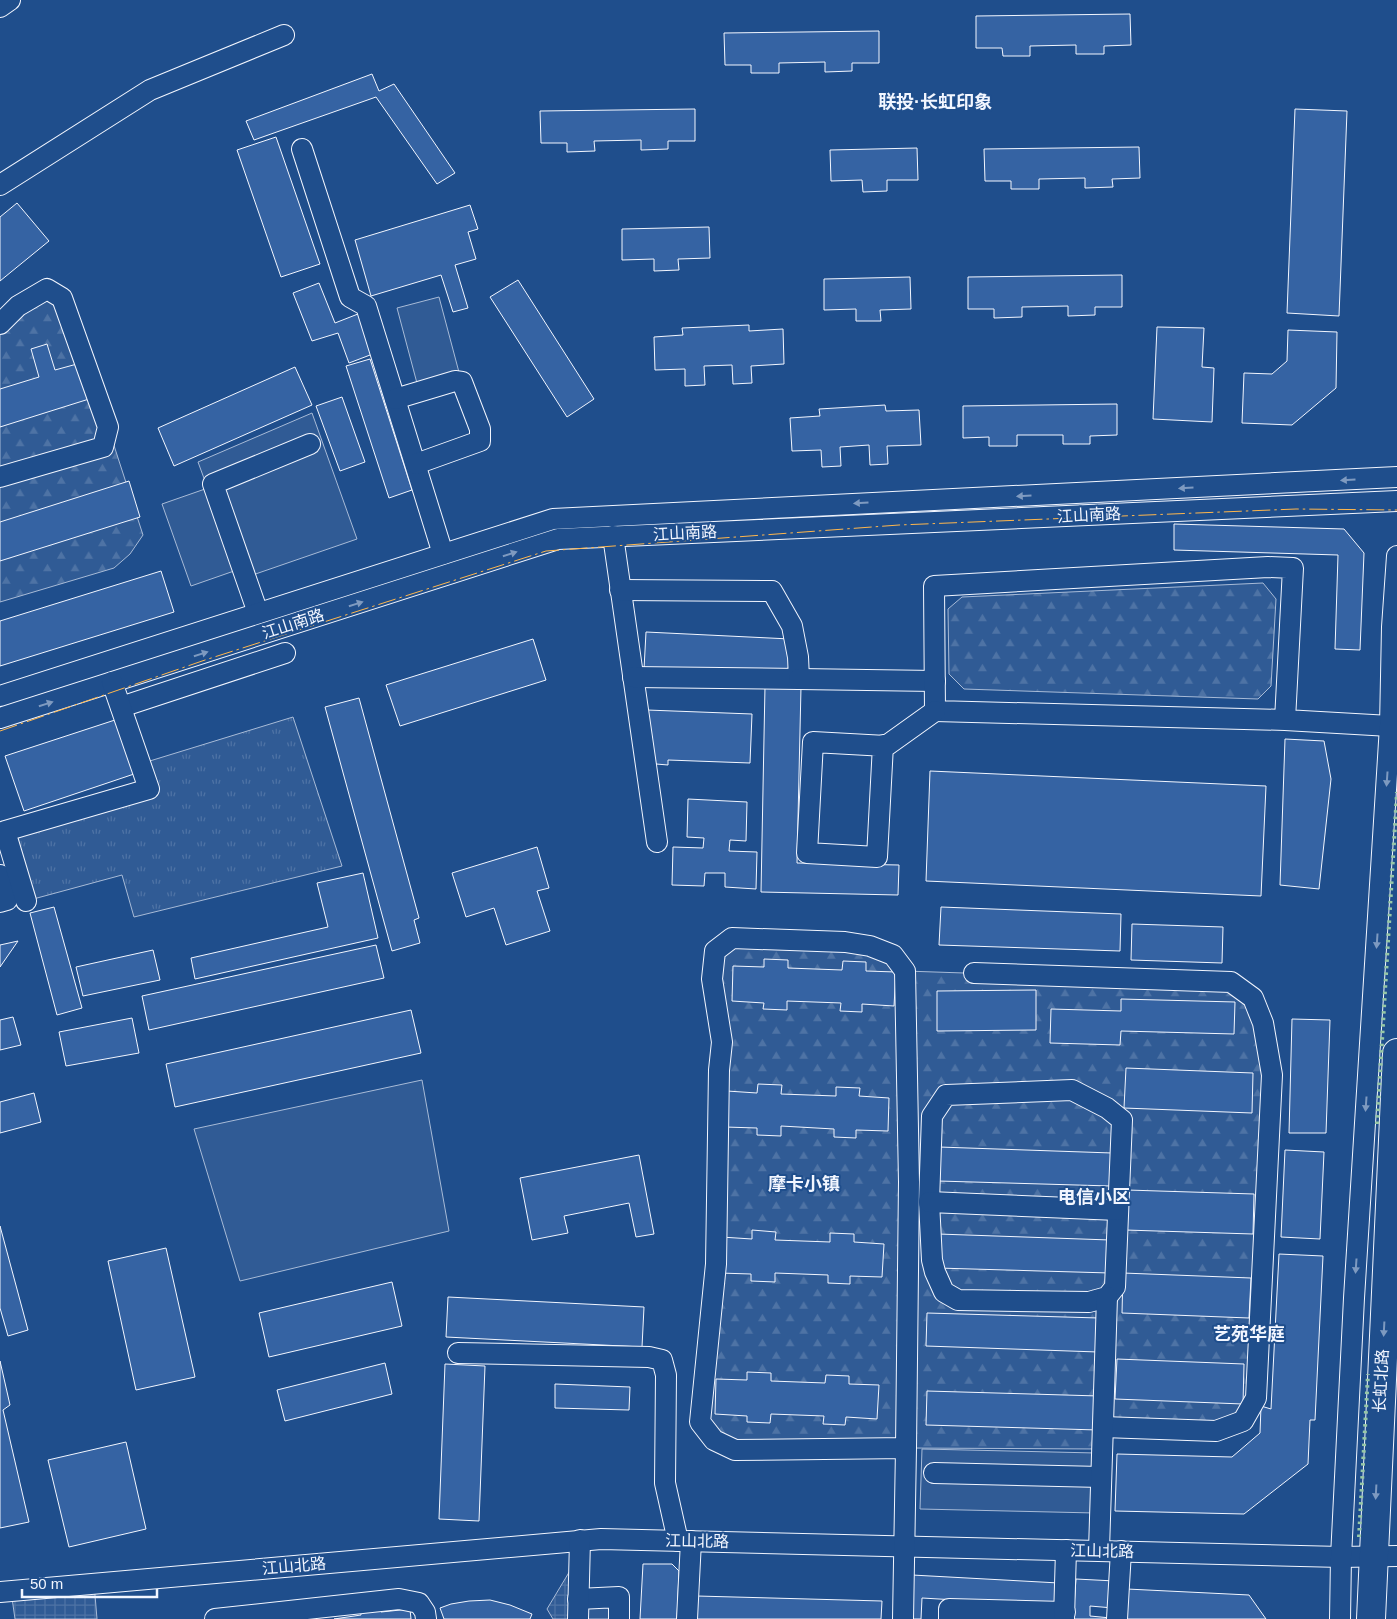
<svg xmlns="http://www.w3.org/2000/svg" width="1397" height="1619" viewBox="0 0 1397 1619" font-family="Helvetica,'Noto Sans SC',sans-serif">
	<defs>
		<pattern id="grass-tufts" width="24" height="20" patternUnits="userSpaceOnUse" patternTransform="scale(1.25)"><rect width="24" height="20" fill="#305b95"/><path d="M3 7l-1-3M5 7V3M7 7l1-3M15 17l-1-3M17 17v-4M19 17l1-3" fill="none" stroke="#4e73a5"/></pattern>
		<pattern id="forest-firs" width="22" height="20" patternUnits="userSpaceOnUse" patternTransform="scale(1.25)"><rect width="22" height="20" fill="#305b95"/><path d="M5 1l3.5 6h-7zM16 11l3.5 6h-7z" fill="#4e73a5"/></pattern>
		<pattern id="plaza-grid" width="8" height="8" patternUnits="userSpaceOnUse" patternTransform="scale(1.25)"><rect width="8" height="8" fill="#305b95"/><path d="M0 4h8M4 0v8" fill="none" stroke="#4e73a5"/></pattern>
	</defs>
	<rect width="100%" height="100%" fill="#1f4e8c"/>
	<polygon fill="url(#grass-tufts)" stroke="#a8bbd7" points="293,717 342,866 134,917 122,875 26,901 5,831 148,789 140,764"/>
	<g fill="url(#forest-firs)" stroke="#a8bbd7">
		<polygon points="47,289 108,427 143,535 130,554 114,568 0,602 0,324"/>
		<polygon points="1263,583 1276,599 1271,686 1258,699 964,689 949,674 948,609 962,597"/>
		<polygon points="732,938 845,942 905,971 1231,982 1253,998 1272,1075 1256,1398 1243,1421 1103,1427 1102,1449 906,1448 735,1450 700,1422 716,1264 712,979"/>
	</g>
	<g fill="#305b95" stroke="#a8bbd7">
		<polygon points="439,297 460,376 418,387 397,308"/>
		<polygon points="312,413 357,539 241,579 198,462"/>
		<polygon points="205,489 234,571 191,586 162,504"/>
		<polygon points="422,1080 449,1231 240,1281 194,1129"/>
		<polygon points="922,1449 1096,1453 1095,1513 920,1509"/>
		<polygon points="619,1597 619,1619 578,1619 578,1599"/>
	</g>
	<g fill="url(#plaza-grid)" stroke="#a8bbd7">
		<polygon points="580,1554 578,1619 553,1619 547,1609"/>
		<polygon points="94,1583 97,1619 15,1619 11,1591"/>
	</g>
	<g fill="#3563a3" stroke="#f2f6ff">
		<polygon points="1130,14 1131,45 1104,46 1104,54 1076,54 1076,45 1030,46 1030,56 1003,56 1002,48 976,48 976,16"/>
		<polygon points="879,31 879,63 852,63 852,71 825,72 825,62 779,63 779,73 751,73 751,65 725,65 724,33"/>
		<polygon points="372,74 379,91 394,84 455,173 437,184 376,97 254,140 246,121"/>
		<polygon points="695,109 695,141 668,141 668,149 641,150 641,140 594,141 595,151 567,152 567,143 541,143 540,111"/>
		<polygon points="1295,109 1347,111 1339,316 1287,313"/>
		<polygon points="276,137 320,264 281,277 237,150"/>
		<polygon points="1139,147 1140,178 1112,179 1113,187 1085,188 1085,178 1039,179 1039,189 1011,189 1011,181 985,181 984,149"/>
		<polygon points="917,148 918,180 887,180 887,191 863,192 862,180 831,181 830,150"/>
		<polygon points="17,203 49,241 0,281 0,217"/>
		<polygon points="470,205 478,229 468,232 476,259 455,265 468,308 453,312 441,275 371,296 355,240"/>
		<polygon points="709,227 710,258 678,259 679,270 654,271 654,259 622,260 622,229"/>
		<polygon points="1122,275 1122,307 1095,307 1095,315 1068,316 1068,306 1022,307 1022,317 994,318 994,309 968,309 968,277"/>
		<polygon points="910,277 911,309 880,310 881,321 856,321 856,309 824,310 824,279"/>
		<polygon points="518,280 594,399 567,417 490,297"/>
		<polygon points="319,283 335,323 363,312 378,352 349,363 338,333 312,341 293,293"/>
		<polygon points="749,325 749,331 783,329 784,364 751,366 752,383 733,384 732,365 704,366 705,385 685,386 685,369 655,370 654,337 683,335 682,328"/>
		<polygon points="1157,327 1204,328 1202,367 1214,368 1212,422 1153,419"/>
		<polygon points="1288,330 1337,332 1336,388 1292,425 1242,423 1244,373 1272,374 1287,361"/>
		<polygon points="47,344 55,370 77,364 89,399 0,427 0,389 39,377 31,349"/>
		<polygon points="370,359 412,490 389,498 346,366"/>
		<polygon points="295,367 312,405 174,466 158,428"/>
		<polygon points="342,397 365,462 340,471 316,406"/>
		<polygon points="1117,404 1117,435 1090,436 1090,444 1063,444 1063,435 1017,435 1017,446 989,446 989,437 963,438 963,406"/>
		<polygon points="885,405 886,411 919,410 921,445 887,446 888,464 870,465 869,445 840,447 841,466 822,467 821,450 792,451 790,418 820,416 819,409"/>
		<polygon points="129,481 140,517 0,561 0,522"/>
		<polygon points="1174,524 1344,529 1364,553 1360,650 1335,649 1338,555 1174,550"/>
		<polygon points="161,571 174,612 0,666 0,621"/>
		<polygon points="646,632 790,639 788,676 644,669"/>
		<polygon points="533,639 546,680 400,726 386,685"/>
		<polygon points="765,686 801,687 797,863 899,865 898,895 761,892"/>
		<polygon points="359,698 419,918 414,920 420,943 392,951 325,707"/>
		<polygon points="647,710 752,714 750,763 668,760 668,765 656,764 646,742"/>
		<polygon points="121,718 140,772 24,811 5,756"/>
		<polygon points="1285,739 1324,741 1331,779 1319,889 1280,885"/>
		<polygon points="930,771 1266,786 1261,896 926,881"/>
		<polygon points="688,799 747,802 746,841 730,840 729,851 757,852 756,889 725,887 725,873 705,873 704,886 672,885 673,847 703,848 704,838 687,837"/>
		<polygon points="537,847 549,888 537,891 550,931 506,945 494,908 466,917 452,873"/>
		<polygon points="363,873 378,938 195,979 191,958 328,927 317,883"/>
		<polygon points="54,907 82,1008 57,1015 30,913"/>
		<polygon points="941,907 1121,914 1120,951 939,945"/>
		<polygon points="1132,924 1223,927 1222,963 1131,960"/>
		<polygon points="18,941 0,967 0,945"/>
		<polygon points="376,945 384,978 149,1030 142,996"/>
		<polygon points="153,950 160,980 83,996 76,967"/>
		<polygon points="764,959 788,960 788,968 842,970 843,961 866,962 866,971 896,972 894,1006 862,1004 862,1012 840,1011 841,1003 787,1001 787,1010 763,1009 764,1003 732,1001 733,966 764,967"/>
		<polygon points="1036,990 1036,1030 937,1031 937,991"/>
		<polygon points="1121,999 1235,1002 1234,1034 1121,1031 1120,1045 1050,1043 1051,1009 1121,1011"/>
		<polygon points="411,1010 421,1053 175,1107 166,1064"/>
		<polygon points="13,1017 21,1045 0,1050 0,1020"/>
		<polygon points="132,1018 139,1053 66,1066 59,1032"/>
		<polygon points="1292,1019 1330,1020 1326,1133 1289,1133"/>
		<polygon points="1126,1068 1253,1073 1252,1113 1124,1108"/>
		<polygon points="758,1084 782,1085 781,1094 836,1096 836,1087 860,1088 859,1096 889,1098 888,1131 856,1130 856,1138 834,1137 834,1129 781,1126 781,1136 757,1135 757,1128 725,1127 727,1091 757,1093"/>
		<polygon points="34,1093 41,1122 0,1133 0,1102"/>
		<polygon points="939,1147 1112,1153 1111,1186 938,1181"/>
		<polygon points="1285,1150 1324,1152 1320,1239 1281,1237"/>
		<polygon points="639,1155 654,1234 636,1237 629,1203 564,1216 568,1233 532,1240 520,1178"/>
		<polygon points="1127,1190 1254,1194 1253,1234 1125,1230"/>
		<polygon points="0,1226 28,1330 8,1336 0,1308"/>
		<polygon points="752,1230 776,1232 775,1240 830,1242 830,1233 854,1234 854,1242 884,1244 882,1277 850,1276 850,1284 828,1283 828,1275 775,1273 775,1282 751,1281 751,1274 719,1273 721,1237 752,1239"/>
		<polygon points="938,1234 1110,1240 1110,1273 937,1268"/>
		<polygon points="166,1248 195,1377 136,1390 108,1261"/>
		<polygon points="1279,1254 1323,1256 1315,1420 1310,1420 1308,1464 1244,1514 1115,1511 1117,1454 1232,1457 1260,1433 1261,1406 1271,1409"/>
		<polygon points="1123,1273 1251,1278 1249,1318 1122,1313"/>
		<polygon points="392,1282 402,1326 269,1357 259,1313"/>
		<polygon points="448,1297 644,1307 642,1347 446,1337"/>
		<polygon points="927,1313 1099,1318 1098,1352 926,1346"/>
		<polygon points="1117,1359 1244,1364 1243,1404 1115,1399"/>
		<polygon points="0,1361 10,1405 3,1410 29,1522 0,1528"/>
		<polygon points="385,1363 392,1394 285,1421 277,1390"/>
		<polygon points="445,1364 485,1366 479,1521 439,1519"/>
		<polygon points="747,1372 771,1373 771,1381 825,1383 826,1375 849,1376 849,1384 879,1385 877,1419 846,1417 845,1425 823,1424 824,1416 771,1414 770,1423 747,1422 747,1416 715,1414 716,1379 747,1380"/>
		<polygon points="555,1384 630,1387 629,1410 555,1408"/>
		<polygon points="927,1391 1099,1396 1098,1430 926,1425"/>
		<polygon points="126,1442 146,1529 69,1547 48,1460"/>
		<polygon points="643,1564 672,1564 679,1571 677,1619 640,1619"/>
		<polygon points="912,1575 1059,1583 1058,1606 922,1598 921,1619 909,1619"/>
		<polygon points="1076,1579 1115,1581 1113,1608 1090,1606 1090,1616 1111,1618 1111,1619 1073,1619"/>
		<polygon points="1127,1589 1249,1595 1266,1619 1126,1619"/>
		<polygon points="697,1596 882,1601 881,1619 696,1619"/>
		<polygon points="490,1600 510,1605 532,1614 530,1619 444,1619 440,1608 451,1604 469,1601"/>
		<polygon points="380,1604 381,1612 410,1609 411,1619 334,1619 361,1615 360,1606"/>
	</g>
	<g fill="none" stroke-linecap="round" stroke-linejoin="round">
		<defs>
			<g id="minor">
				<polyline points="0,7 10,0"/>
				<polyline points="302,149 350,297 366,306 443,554"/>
				<polyline points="0,185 150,90 284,35"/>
				<polyline points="0,324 18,306 47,289 62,298 108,427 103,447 0,477"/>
				<polyline points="395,399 455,381 462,382 480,429 480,441 416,464"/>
				<polyline points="613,536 657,842"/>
				<polyline points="620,590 772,591 792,626 798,657 799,679 633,677"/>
				<polyline points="258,613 213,484 310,444"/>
				<polyline points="799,679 935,681"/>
				<polyline points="0,696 553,519 1397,477"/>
				<polyline points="121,707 285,653"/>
				<polyline points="0,718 558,539 1397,501"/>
				<polyline points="1285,720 1293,568 1268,567 934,586 935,711 1285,720 1390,726"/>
				<polyline points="883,745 877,857 807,853 813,742 886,746 935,711"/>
				<polyline points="0,875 7,900 0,902"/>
				<polyline points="26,901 5,831 149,789 112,682"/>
				<polyline points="974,973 1231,982 1253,998 1263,1023 1272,1075 1256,1398 1243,1421 1216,1431 1103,1427"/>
				<polygon points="1072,1090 1107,1108 1122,1120 1115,1287 1107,1297 1089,1302 958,1300 944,1292 935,1272 932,1260 929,1202 932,1116 946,1095"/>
				<polyline points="929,1202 1118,1210"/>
				<polyline points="458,1353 649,1357 662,1360 666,1375 665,1483 678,1541"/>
				<polyline points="934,1473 1101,1477"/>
				<polyline points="1099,1550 1107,1297"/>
				<polyline points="0,1592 601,1539 1341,1557 1397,1556"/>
				<polyline points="578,1599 619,1597 619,1619"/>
				<polyline points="215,1619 399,1599 419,1603 425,1612 426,1619"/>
				<polyline points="578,1619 580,1540"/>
				<polyline points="687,1619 691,1541"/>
				<polyline points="903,1619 906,1448 735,1450 714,1440 700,1422 716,1264 719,1070 722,1042 712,979 715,951 732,938 845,942 870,946 893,955 905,971 909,1182 906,1448"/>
				<polyline points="949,1619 949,1609 1065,1612"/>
				<polyline points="1064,1619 1066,1550"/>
				<polyline points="1117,1619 1121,1551"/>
				<polyline points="1340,1619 1341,1557 1354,1298 1390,726 1392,627 1397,556"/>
			</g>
			<polyline id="highway" points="1371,1619 1397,1053"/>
		</defs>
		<use href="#minor" stroke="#f2f6ff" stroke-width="22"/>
		<use href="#highway" stroke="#f2f6ff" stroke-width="30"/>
		<use href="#minor" stroke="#1f4e8c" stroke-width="20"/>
		<use href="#highway" stroke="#1f4e8c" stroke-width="28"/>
		<g stroke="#97c8a6" stroke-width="4" stroke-dasharray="2.5 4" stroke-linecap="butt">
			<polyline points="1377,1124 1397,792"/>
			<polyline points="1359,1537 1368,1374"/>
		</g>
		<polyline stroke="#ffb74d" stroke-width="1" stroke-dasharray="18 4 2.5 4" stroke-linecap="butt" points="0,731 205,660 546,551 899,525 1296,509 1397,510"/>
	</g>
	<defs><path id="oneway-solid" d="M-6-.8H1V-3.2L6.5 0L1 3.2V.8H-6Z" transform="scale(1.25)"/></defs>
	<g fill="#7e9ac0">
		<use href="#oneway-solid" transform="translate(1348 480) rotate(177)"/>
		<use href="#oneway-solid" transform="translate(1186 488) rotate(177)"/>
		<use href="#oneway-solid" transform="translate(1024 496) rotate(177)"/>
		<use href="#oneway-solid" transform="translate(861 503) rotate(177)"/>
		<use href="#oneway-solid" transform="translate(510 554) rotate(-18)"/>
		<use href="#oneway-solid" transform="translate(356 604) rotate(-18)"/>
		<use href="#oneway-solid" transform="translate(201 654) rotate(-18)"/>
		<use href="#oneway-solid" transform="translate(46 704) rotate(-18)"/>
		<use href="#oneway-solid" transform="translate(1387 779) rotate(94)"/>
		<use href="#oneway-solid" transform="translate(1377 941) rotate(94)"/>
		<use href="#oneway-solid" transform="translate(1366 1104) rotate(94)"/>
		<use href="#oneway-solid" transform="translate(1356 1266) rotate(94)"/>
		<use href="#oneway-solid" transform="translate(1384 1329) rotate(93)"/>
		<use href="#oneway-solid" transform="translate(1376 1492) rotate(93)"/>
	</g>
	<g text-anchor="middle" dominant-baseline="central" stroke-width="4" stroke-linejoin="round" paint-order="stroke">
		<g font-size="16" fill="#f2f6ff" stroke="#1f4e8c">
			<text transform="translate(1089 515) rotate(-3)">江山南路</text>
			<text transform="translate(685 533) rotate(-3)">江山南路</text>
			<text transform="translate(293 624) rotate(-18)">江山南路</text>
			<text transform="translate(1381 1381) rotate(-87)">长虹北路</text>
			<text transform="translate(697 1541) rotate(1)">江山北路</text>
			<text transform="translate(1102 1551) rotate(1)">江山北路</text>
			<text transform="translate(294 1566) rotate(-5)">江山北路</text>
		</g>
		<g font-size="18" font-weight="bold" fill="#f2f6ff" stroke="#1f4e8c">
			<text x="935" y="102">联投·长虹印象</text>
			<text x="804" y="1184">摩卡小镇</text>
			<text x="1094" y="1197">电信小区</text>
			<text x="1249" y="1334">艺苑华庭</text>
		</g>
	</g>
	<path d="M22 1589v8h135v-8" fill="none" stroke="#f2f6ff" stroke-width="2.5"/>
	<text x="30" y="1589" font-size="15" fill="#f2f6ff" stroke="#1f4e8c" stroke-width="4" paint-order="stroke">50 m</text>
</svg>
